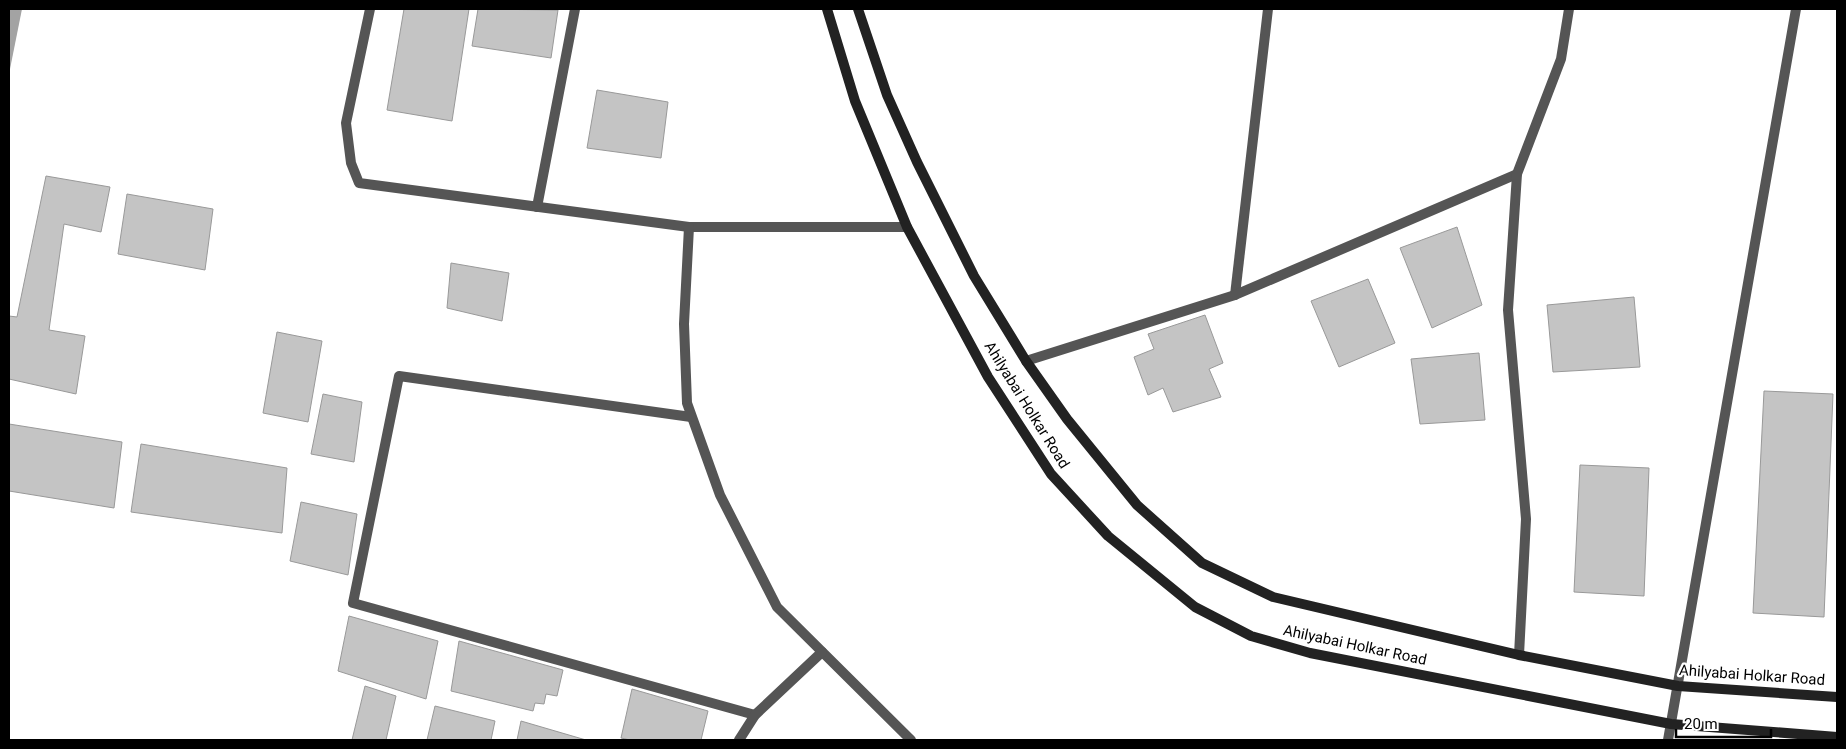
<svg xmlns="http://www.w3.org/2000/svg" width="1846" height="749" viewBox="0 0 1846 749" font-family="Roboto,sans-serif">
	<rect width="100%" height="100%" fill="#fff"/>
	<polygon fill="#a3a3a3" points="9,9 22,9 9,74"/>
	<g fill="#c4c4c4" stroke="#999">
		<polygon points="404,9 469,9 452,121 387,110"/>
		<polygon points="478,9 558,10 551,58 472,46"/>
		<polygon points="597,90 668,102 661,158 587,148"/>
		<polygon points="46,176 110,187 101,232 64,224 49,330 85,336 76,394 9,379 9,316 17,317"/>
		<polygon points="127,194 213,209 205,270 118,254"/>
		<polygon points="1457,227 1482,305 1432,328 1400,248"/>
		<polygon points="451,263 509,273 502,321 447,308"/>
		<polygon points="1368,279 1395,343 1339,367 1311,301"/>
		<polygon points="1634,297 1640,367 1553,372 1547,305"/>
		<polygon points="1205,315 1223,363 1209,369 1221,397 1173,412 1163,388 1148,395 1134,357 1154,349 1148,334"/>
		<polygon points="277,332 322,341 308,422 263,413"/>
		<polygon points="1479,353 1485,420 1420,424 1411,359"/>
		<polygon points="1764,391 1833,394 1824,617 1753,613"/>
		<polygon points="323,394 362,402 354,462 311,454"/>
		<polygon points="9,424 122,442 114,508 9,491"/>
		<polygon points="141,444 287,468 282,533 131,512"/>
		<polygon points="1580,465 1649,468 1644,596 1574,592"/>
		<polygon points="301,502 357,514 348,575 290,561"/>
		<polygon points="349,616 438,641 426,699 338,671"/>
		<polygon points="459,641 563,670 557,696 546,694 544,704 535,703 533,711 451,691"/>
		<polygon points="365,686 396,696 386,740 352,740"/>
		<polygon points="632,689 708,711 701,740 630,740 621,738"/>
		<polygon points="435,706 495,721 491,740 427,740"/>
		<polygon points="521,721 586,740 517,740"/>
	</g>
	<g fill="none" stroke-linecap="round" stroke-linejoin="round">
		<polyline stroke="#555" stroke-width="10" points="1235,295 1268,9"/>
		<g stroke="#555" stroke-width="10">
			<polyline points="370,9 346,123 351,163 359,183 689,227 907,227"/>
			<polyline points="537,207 575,9"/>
			<polyline points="689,227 684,324 687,403 720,495 777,607 911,740"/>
			<polyline points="1026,361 1235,295 1517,174"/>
			<polyline points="691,417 399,376 353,603 755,715"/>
			<polyline points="1519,655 1526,519 1508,310 1517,174 1561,59 1569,9"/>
			<polyline points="739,740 755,715 822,652"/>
			<polyline points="1668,740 1796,9"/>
		</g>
		<g stroke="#222" stroke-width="10">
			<polyline points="827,9 855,101 907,227 988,377 1051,474 1108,536 1195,607 1251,636 1310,653 1671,724 1837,737"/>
			<polyline points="858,9 887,95 917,162 974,276 1026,361 1067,419 1137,505 1202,563 1273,597 1519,655 1678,686 1837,697"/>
		</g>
	</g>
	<g text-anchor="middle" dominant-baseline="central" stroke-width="4.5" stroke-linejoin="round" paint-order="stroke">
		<g font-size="15" fill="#000" stroke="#fff">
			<text transform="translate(1027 405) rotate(58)">Ahilyabai Holkar Road</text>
			<text transform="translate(1355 645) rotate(12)">Ahilyabai Holkar Road</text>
			<text transform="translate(1752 675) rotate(4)">Ahilyabai Holkar Road</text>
		</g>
	</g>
	<rect width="1846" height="749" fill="none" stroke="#000000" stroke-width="20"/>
	<path d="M1676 729v8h95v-8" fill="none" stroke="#000000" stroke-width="2.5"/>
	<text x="1684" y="729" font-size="15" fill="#000000" stroke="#ffffff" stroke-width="4" paint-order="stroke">20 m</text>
</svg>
